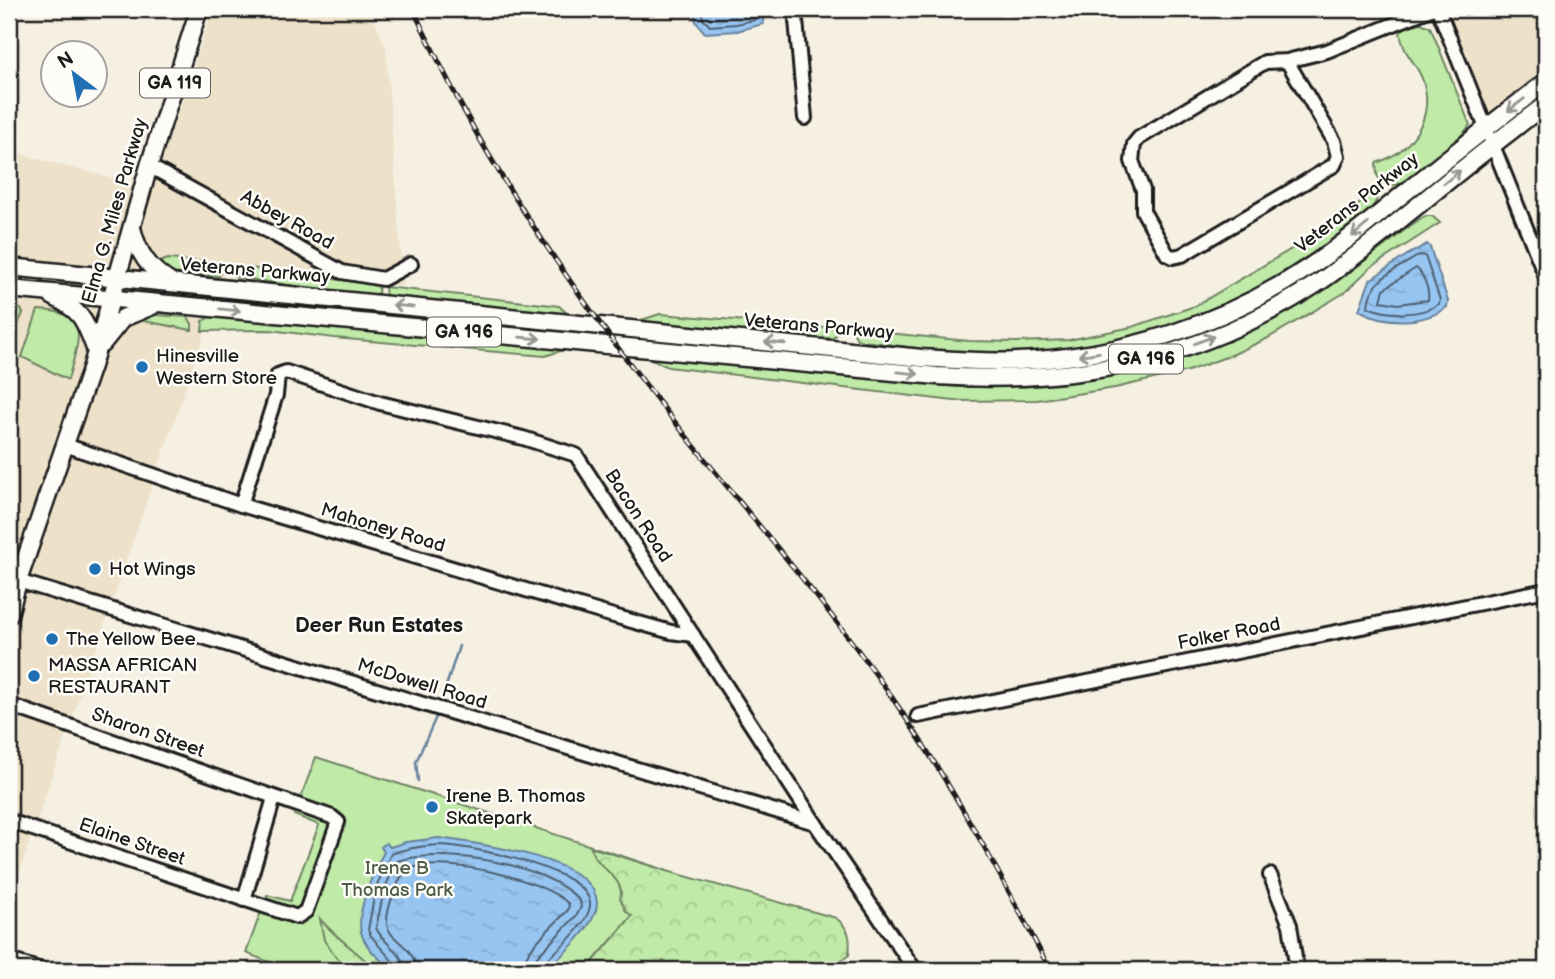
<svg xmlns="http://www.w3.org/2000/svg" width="1555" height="979" viewBox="0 0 1555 979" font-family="'Balsamiq Sans',sans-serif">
	<defs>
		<pattern id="forest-crowns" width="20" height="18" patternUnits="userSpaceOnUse" patternTransform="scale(1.75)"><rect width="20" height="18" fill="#c0eaa7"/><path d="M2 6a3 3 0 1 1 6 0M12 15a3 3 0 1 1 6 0" fill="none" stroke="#a4c88f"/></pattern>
		<pattern id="water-ripples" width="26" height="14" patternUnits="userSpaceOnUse" patternTransform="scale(1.75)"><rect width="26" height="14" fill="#97c5f1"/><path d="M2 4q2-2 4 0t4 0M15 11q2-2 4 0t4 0" fill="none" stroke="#82a9ce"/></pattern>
	</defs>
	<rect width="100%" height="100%" fill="#f6f0e2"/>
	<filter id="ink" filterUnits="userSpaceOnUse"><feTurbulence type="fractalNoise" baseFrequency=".0143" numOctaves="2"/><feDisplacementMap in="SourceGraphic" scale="14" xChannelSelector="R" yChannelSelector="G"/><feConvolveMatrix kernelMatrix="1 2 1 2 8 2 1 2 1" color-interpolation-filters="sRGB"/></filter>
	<g filter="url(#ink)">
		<g fill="#ede1c9">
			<polygon points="213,9 369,9 386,47 403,286 228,271 205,332 27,849 9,909 9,151 152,189"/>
			<polygon points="1438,9 1546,9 1546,109 1494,147"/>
		</g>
		<g fill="#c0eaa7" stroke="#6e8362" stroke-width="2">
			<path d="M1421,23L1430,27L1434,36L1470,125C1457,143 1406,191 1384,186L1377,175L1376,163C1411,152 1435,118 1423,81C1417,62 1403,56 1400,32L1405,27Z"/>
			<path d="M1374,192L1377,197C1375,214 1338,237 1324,248C1229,320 1103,358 984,355C943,354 902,345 862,341L857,339L853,332L856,330L969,341L1016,342L1069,340L1132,327L1195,306L1337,222Z"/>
			<path d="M1426,216H1432L1440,223L1370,268L1344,293L1268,338L1234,354L1188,371L1115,388L1037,400L954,401L668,367L647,357L959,387C1093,389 1199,365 1313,295C1339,279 1363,262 1387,244C1400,235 1412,222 1426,216Z"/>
			<polygon points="1375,224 1378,227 1350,253 1302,286 1221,329 1164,349 1044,372 938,371 938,368 965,367 1164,343"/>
			<polygon points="168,259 223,264 224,265 219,276 166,273 157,263"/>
			<polygon points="234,266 379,285 378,293 372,296 347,294 236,277 233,274"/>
			<polygon points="385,287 543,304 559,306 571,317 386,297"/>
			<polygon points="322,304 598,333 601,337 255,305"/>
			<polygon points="11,306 21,309 23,313 9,346 9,307"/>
			<path d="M38,310C95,311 77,343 68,380L22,357Z"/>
			<polygon points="140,314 188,317 192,324 192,330 138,320"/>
			<path d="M660,314L835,328L840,331L833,338C768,343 700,329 635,322Z"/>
			<polygon points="210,317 567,349 545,356 334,338 270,330 202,331 203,321"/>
			<polygon points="316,757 662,869 667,871 668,874 586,970 289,970 246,953 267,895 290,901 319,825 294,815"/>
		</g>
		<g fill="url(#forest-crowns)" stroke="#6e8362" stroke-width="2">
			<path d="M591,847L667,871L836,918C850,929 851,938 849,955L835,965L821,970H586L632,916L626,911L620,899C627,877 594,868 591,847Z"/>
			<path d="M320,919C335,937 359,953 376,970H353L335,956L324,940Z"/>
		</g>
		<g fill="url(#water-ripples)" stroke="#66819c" stroke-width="2">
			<polygon points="694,9 764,9 763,24 737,31 705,33 696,22"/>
			<path d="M1427,244L1430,247L1448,301L1447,307C1423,325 1385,324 1359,310L1370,280L1407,255Z"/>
			<path d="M439,838C472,843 596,857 597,903C597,925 561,957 545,970H393C381,961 365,948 361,932C356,911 374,870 384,852L381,847L386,843L390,847L406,842Z"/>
		</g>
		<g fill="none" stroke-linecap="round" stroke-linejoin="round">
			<g stroke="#4d6071" stroke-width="2">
				<polyline points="701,9 703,19 710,26 736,24 754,20 757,9"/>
				<path d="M1420,255L1425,256L1440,300L1439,304C1420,316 1390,316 1368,307C1368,280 1400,267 1420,255Z"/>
				<path d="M1416,268C1423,273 1430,291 1428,300L1398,304L1381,301L1384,289Z"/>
				<path d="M397,970C394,957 374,945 368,930L376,887L391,854C406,848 423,846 438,845C466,845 593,869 590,906C588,924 556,952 543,963L542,970"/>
				<path d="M405,970C404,952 383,944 376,928L384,890L397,861C444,847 547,863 580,901L581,907L577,915L536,958L533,970"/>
				<path d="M416,970C415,945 388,940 387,924C386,907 397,886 404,870C440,855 540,877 569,904L568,910C554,926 523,949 522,970"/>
			</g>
			<g stroke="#66819c" stroke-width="2.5">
				<polyline points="442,699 459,646"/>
				<polyline points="418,781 416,762 436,717"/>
			</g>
			<defs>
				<g id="minor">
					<polyline points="795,9 805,118"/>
					<polyline points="1438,9 1546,277"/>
					<polyline points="1287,61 1334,141 1338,156 1334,165 1182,255 1173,257 1167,254 1143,211 1143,190 1132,161 1134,144 1139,138 1265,62 1287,61 1327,51 1431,9"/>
					<polyline points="149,166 342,272 383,279 411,264"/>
					<polyline points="65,445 241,505 603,613 671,632 693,635"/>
					<polyline points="241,505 276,395 278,375 286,372 380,403 523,438 576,455 815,823 915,970"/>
					<polyline points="18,581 815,823"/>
					<polyline points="9,705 332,817 338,822 306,911 297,917 9,821"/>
					<polyline points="918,716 1546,590"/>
					<polyline points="1270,875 1290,925 1297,970"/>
					<polyline points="244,900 274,798"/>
					<polyline points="9,960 42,970"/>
				</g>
				<g id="major">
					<path d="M132,228C138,253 148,268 170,282"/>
					<path d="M9,267L922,358C954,360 986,363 1018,361C1122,357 1225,324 1312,265C1348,242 1379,213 1412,187C1457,151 1501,116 1546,82"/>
					<path d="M9,289L937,376C1078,385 1201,360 1321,281C1356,257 1388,229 1421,203C1462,169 1504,136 1546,104"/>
					<path d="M52,296C83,312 84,319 96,351"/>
					<polyline points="102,344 123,318 152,306"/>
					<polyline points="9,615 18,581 92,366 149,166 199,9"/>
				</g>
			</defs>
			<use href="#minor" stroke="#1c1c1c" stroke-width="18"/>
			<use href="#major" stroke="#1c1c1c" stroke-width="21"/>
			<use href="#minor" stroke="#fdfcf7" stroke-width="12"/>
			<use href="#major" stroke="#fdfcf7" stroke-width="16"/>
			<defs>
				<path id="rail" d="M413,9C429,42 445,75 462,107C515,206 584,304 652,393C732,496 819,592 893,699C952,785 1002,877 1050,970"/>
			</defs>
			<use href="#rail" stroke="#1c1c1c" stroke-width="5"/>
			<use href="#rail" stroke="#fdfcf7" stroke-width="2.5" stroke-dasharray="8" stroke-linecap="butt"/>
		</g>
		<defs><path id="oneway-shaft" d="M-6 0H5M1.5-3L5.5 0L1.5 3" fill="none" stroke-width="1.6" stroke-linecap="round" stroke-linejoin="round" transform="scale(1.75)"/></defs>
		<g stroke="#989794">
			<use href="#oneway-shaft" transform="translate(1516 105) rotate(143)"/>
			<use href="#oneway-shaft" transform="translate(1452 177) rotate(-39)"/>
			<use href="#oneway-shaft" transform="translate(1360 230) rotate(141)"/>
			<use href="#oneway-shaft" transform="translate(403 306) rotate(-174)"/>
			<use href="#oneway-shaft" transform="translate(230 310) rotate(6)"/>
			<use href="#oneway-shaft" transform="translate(530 338) rotate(5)"/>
			<use href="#oneway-shaft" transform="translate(1204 340) rotate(-21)"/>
			<use href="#oneway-shaft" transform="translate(775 343) rotate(-175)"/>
			<use href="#oneway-shaft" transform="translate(1089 354) rotate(171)"/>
			<use href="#oneway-shaft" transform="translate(908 373) rotate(6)"/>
		</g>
	</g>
	<g fill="#1f6fb2" stroke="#fdfcf7" stroke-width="2.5">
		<circle cx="142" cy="367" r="7"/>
		<circle cx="95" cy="569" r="7"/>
		<circle cx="52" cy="639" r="7"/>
		<circle cx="34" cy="676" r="7"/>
		<circle cx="432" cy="807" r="7"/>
	</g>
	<g text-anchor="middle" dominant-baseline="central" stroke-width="5" stroke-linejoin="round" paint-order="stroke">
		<g fill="#fdfcf7" stroke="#605f5e" stroke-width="2">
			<rect x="140" y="68.5" width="70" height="29" rx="5"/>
			<rect x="427" y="317.5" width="74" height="29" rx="5"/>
			<rect x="1109" y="344.5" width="74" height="29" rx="5"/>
		</g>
		<g font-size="18" font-weight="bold" fill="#1c1c1c">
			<text x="175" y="83">GA 119</text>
			<text x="464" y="332">GA 196</text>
			<text x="1146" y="359">GA 196</text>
		</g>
		<g font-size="19" fill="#1c1c1c" stroke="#fdfcf7">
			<text transform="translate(1357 203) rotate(-38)">Veterans Parkway</text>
			<text transform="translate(115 211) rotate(-74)">Elma G. Miles Parkway</text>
			<text transform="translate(287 220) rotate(29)">Abbey Road</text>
			<text transform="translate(255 271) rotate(5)">Veterans Parkway</text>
			<text transform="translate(819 327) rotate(5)">Veterans Parkway</text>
			<text transform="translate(638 516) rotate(57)">Bacon Road</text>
			<text transform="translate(383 528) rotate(17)">Mahoney Road</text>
			<text transform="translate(1229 634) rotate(-11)">Folker Road</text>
			<text transform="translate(422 684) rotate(17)">McDowell Road</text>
			<text transform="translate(148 733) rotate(19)">Sharon Street</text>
			<text transform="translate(132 842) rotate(19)">Elaine Street</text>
		</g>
		<g font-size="19" fill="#1c1c1c" stroke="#fdfcf7" text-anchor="start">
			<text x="156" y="356">Hinesville<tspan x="156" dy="22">Western Store</tspan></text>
			<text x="109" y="569">Hot Wings</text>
			<text x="66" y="639">The Yellow Bee</text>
			<text x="48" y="665">MASSA AFRICAN<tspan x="48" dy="22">RESTAURANT</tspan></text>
			<text x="446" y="796">Irene B. Thomas<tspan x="446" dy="22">Skatepark</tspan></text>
		</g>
		<g font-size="19" fill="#4d5a46" stroke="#fdfcf7">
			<text x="397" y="868">Irene B<tspan x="397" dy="22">Thomas Park</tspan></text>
		</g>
		<g font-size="21" font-weight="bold" fill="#1c1c1c" stroke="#fdfcf7">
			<text x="379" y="625">Deer Run Estates</text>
		</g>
	</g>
	<rect width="1555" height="979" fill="none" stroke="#fdfcf7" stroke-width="35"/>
	<rect x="18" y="18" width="1520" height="944" fill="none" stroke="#1c1c1c" stroke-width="2.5" filter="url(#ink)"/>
	<g transform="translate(74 74) rotate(328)"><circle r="33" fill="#fdfcf7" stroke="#a3a29f" stroke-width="2"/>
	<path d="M0-5L12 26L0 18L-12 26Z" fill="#1f6fb2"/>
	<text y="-10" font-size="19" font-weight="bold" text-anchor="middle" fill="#1c1c1c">N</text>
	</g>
</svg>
